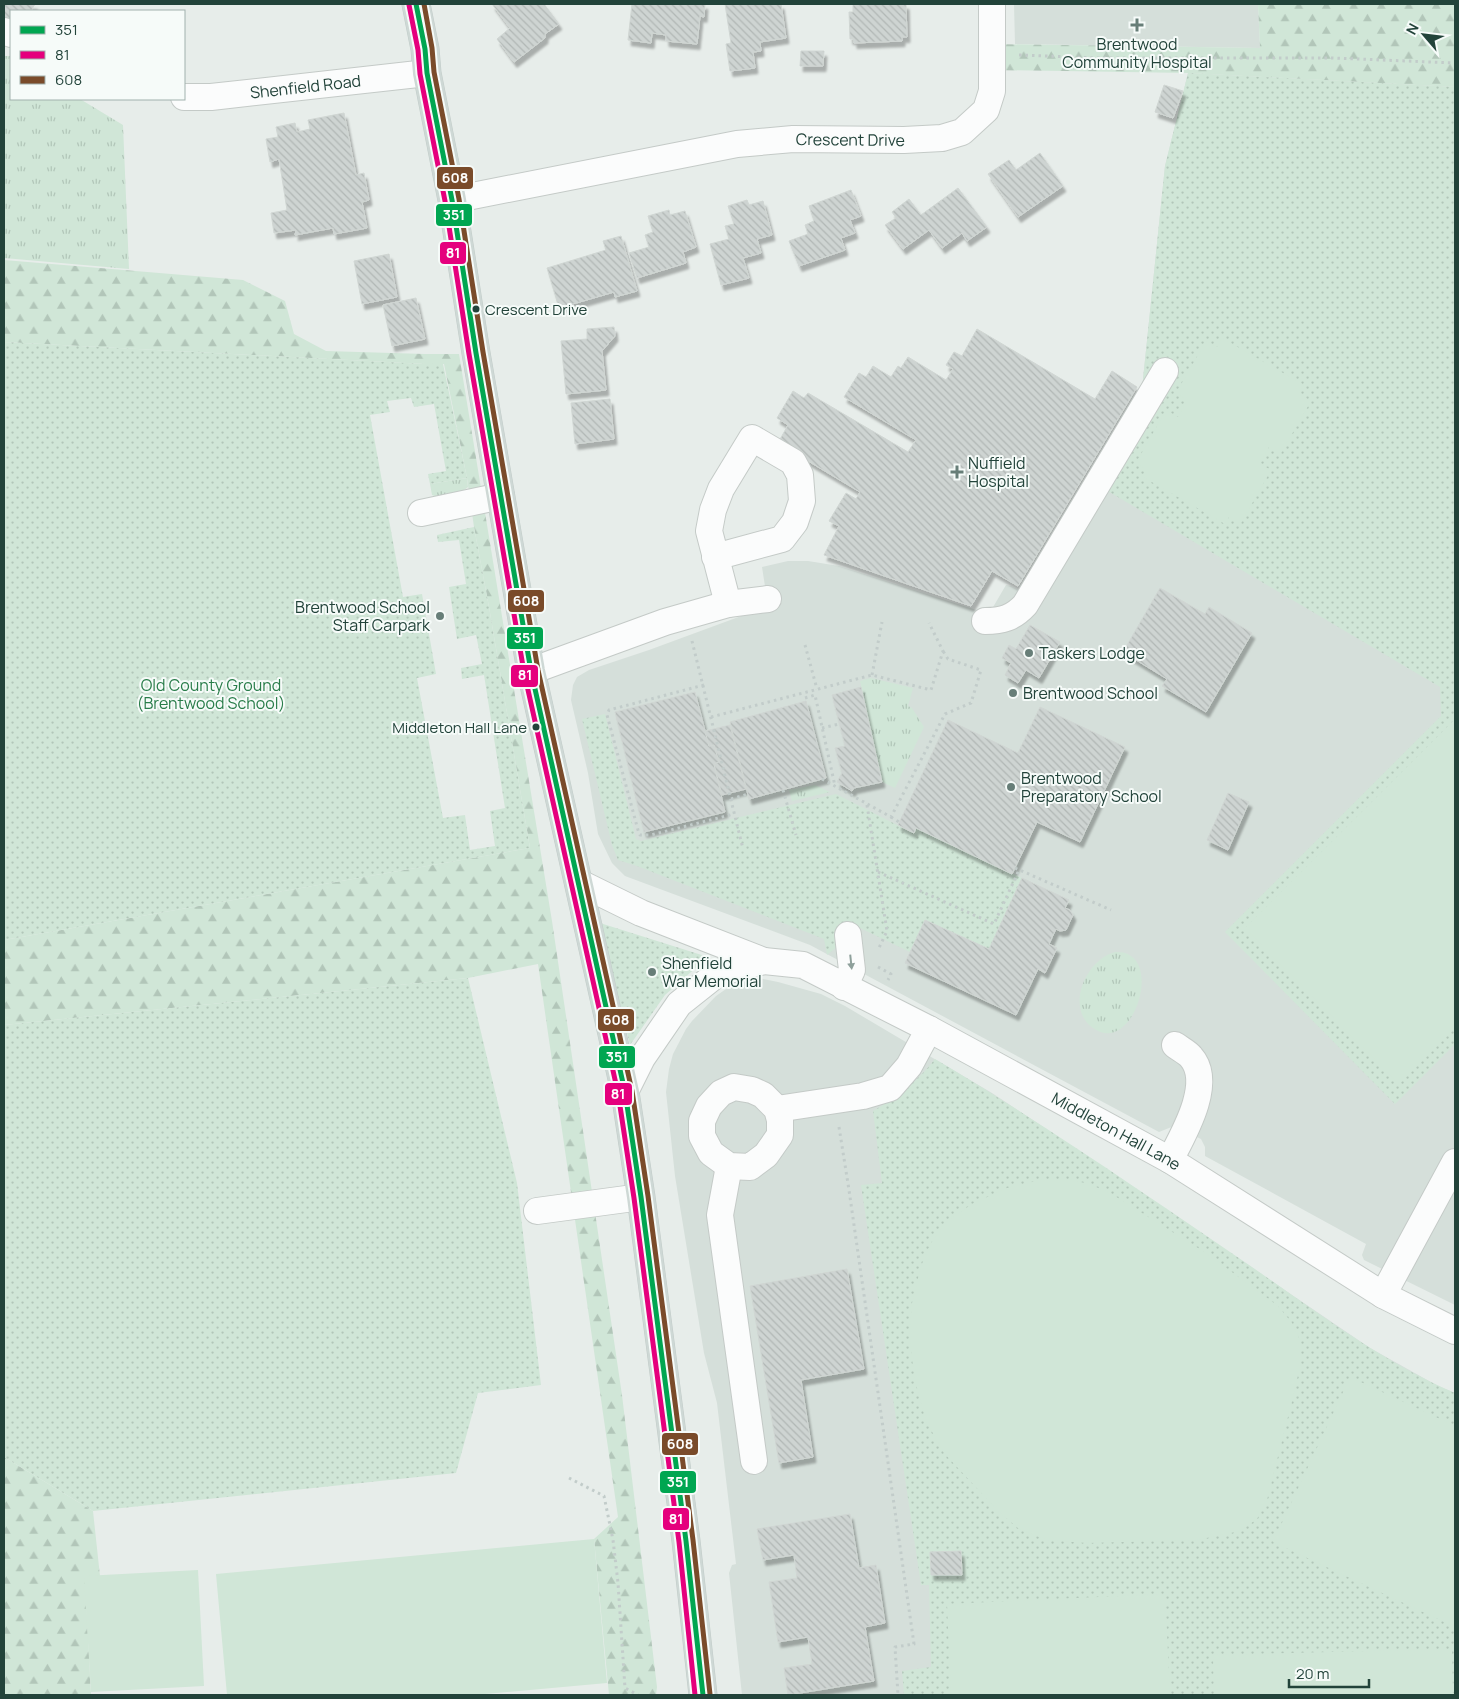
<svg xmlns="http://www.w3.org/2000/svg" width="1459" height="1699" viewBox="0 0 1459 1699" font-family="Manrope,sans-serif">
	<defs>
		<pattern id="grass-tufts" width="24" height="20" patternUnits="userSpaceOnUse" patternTransform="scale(1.25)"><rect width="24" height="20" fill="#d0e6d7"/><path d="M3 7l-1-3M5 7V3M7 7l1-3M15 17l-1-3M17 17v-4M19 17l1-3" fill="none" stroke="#b2c6b9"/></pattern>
		<pattern id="forest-firs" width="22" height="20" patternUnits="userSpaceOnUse" patternTransform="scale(1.25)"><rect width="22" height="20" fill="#d0e6d7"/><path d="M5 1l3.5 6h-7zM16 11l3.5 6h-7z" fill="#b2c6b9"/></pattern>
		<pattern id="park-dots" width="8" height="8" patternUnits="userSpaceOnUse" patternTransform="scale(1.25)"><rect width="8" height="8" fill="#d0e6d7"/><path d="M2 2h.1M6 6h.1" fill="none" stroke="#b2c6b9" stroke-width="1.8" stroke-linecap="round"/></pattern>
		<pattern id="building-back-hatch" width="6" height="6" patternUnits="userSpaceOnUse" patternTransform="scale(1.25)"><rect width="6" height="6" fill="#ced4d2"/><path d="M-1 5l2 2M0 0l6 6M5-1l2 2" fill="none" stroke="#b1b7b5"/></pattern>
		<filter id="shadow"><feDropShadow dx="3" dy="5.5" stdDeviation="1" flood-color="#0004"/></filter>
	</defs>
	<rect width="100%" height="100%" fill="#e7edea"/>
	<g fill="#d5dfda">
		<polygon points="1014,4 1258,4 1260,48 1015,44"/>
		<polygon points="1188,73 1455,87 1455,1305 1364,1260 1362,1255 1366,1244 1205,1156 1205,1147 1201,1139 1174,1126 1159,1132 810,945 625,876 612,863 598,834 588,773 571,700 573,685 577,677 589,670 649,650 744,615 769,612 762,567 788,561 808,561 839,566 989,614 1006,585 1011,586 1024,593 1142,389 1165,166"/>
		<polygon points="759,978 778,982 821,994 845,1006 992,1093 1117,1176 1370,1348 1438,1386 1455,1393 1455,1695 742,1695 729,1573 732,1565 736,1564 717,1403 704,1353 675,1176 666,1092 669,1069 673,1054 686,1029 692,1021 716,996 726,989 738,983"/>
	</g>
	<g fill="url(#grass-tufts)">
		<polygon points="4,56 11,56 11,99 80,99 123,125 129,269 4,258"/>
		<path d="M467,478L468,487C460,494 442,499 432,495L430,484Z"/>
		<polygon points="871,678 913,688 908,706 912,708 924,727 895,788 882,782 860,681"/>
		<polygon points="815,785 830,792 792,801 789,790"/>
		<path d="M1115,952C1167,949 1134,1058 1093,1028C1065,1009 1085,960 1115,952Z"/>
	</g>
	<g fill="url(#forest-firs)">
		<polygon points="1258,4 1455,4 1455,87 1188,73 992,70 992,44 1260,48"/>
		<polygon points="4,260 243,280 285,301 294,334 326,351 425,354 459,354 552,921 622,1395 657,1687 656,1695 609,1695 594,1539 618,1517 538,964 468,978 4,1025 4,940 530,848 489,607 474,527 467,478 444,364 425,364 4,342"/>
		<polygon points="4,1457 93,1511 100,1576 85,1577 91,1695 4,1695"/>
	</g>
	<g fill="url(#park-dots)">
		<polygon points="1188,73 1455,87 1455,1044 1395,1104 1225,932 1441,716 1440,687 1089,480 1142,389 1165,166"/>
		<polygon points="4,342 425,364 443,364 467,478 430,484 428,474 446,471 434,404 414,407 411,398 387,401 390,412 370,415 403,597 422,594 436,674 417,678 443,818 465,815 470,850 495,846 490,811 505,808 484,675 462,679 461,668 482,664 476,635 457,639 449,587 466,584 459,540 438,542 437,535 474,527 489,607 530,848 4,940"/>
		<polygon points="605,714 636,839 641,841 836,794 913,833 916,828 1022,878 989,949 925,920 910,952 860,928 827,955 824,939 637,866 618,860 612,845 582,719"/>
		<polygon points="600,923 708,957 665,995 630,1045"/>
		<polygon points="468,978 517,1183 541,1385 478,1393 456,1473 93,1511 4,1457 4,1025"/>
		<path d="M935,1059C1044,1124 1148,1196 1252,1267C1317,1312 1382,1362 1455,1393V1695H904L902,1671L931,1667L929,1585H921L861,1185L882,1183L873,1111C897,1097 918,1081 935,1059Z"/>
	</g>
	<g fill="#d0e6d7">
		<polygon points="1222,338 1304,385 1299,394 1311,401 1281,453 1269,447 1260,464 1271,470 1241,523 1229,517 1225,524 1143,477 1147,470 1136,463 1166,410 1178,417 1187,400 1176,393 1206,341 1217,347"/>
		<polygon points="1455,719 1455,1028 1399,1084 1245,928"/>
		<polygon points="1044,1179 1068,1179 1089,1184 1110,1193 1206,1253 1278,1306 1292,1323 1301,1342 1301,1361 1294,1393 1267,1500 1257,1519 1240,1531 1197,1540 1087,1543 1047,1540 1019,1529 998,1511 944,1453 926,1421 915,1381 909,1335 912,1303 921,1266 931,1243 946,1222 972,1204 1007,1188"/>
		<polygon points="1350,1377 1455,1426 1455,1627 1273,1542"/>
		<polygon points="594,1539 607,1683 474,1695 227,1695 216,1574"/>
		<polygon points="198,1570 204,1686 91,1692 84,1576"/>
		<polygon points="1165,1594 1170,1695 951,1695 947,1604"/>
		<polygon points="1452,1649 1453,1695 1214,1695 1213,1655"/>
	</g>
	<g fill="url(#building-back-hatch)" stroke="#d0d6d3" filter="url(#shadow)">
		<polygon points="4,4 35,4 31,11 11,11 11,20 8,19 5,24"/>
		<polygon points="492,4 544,4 559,24 545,34 545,38 514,62 497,39 510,28"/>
		<polygon points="632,4 705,4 704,17 700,16 697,44 666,41 666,35 652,33 651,43 628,40"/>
		<polygon points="725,4 781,4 786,38 760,42 761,51 753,52 755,68 730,71 726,44 731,43"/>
		<polygon points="853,4 906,4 907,37 902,37 902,41 854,43 854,39 850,39 849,12 853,12"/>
		<polygon points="801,51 824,51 823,66 800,66"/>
		<polygon points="1164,85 1183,91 1173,118 1155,112"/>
		<polygon points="344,113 356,175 364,173 369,200 362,202 367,228 334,234 333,228 295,235 296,230 274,233 271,213 287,210 279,159 270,162 266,139 278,137 276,127 295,123 297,132 310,129 308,120"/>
		<polygon points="1040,153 1063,186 1018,217 988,174 1009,160 1016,170"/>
		<polygon points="958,188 987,227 967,241 962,233 942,248 929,230 903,249 885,225 896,218 892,212 909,199 921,215"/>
		<polygon points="851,190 861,216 850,220 855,233 841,238 845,250 799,266 789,241 808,234 805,225 814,221 809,206"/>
		<polygon points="747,200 749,205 763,201 772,235 757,239 761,253 743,258 749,278 721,285 710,244 729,239 725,226 734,224 728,206"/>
		<polygon points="669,210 670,215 685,211 696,247 683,252 686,263 637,278 629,253 649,247 645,235 653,232 648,216"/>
		<polygon points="621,236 637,291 615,297 614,292 559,308 547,268 606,250 603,241"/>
		<polygon points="389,254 397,297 362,304 354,261"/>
		<polygon points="416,298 425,339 392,346 383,305"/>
		<polygon points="614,327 615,336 602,351 606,390 566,394 561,341 587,339 587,329"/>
		<polygon points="977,329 1095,399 1112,371 1137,387 1018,586 992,571 971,606 824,555 839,526 829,521 846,493 856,499 860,492 778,443 788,425 777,418 793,391 804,398 808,393 908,452 916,440 844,397 859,373 866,377 873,366 891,377 898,366 901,368 908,357 946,380 953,369 946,365 954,352 962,356"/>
		<polygon points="610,399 614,439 575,444 571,403"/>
		<polygon points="1160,588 1205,614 1209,607 1252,633 1206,712 1162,686 1167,679 1123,652"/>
		<polygon points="1030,625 1060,642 1039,678 1026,670 1018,683 1005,675 1011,663 1002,658 1009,645 1016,649"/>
		<polygon points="861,687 882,782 854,788 852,791 837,782 842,773 835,748 845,746 832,695"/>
		<polygon points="695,692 709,746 714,745 719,762 714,764 725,812 644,832 615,712"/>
		<polygon points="806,701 826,778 749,799 730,722"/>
		<polygon points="1040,707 1125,747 1080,842 1037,822 1012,874 916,828 914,833 898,825 948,720 1018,753"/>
		<polygon points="730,725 746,789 722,795 714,764 719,762 714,745 709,746 705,731"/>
		<polygon points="1228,793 1249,802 1228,850 1207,840"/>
		<polygon points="1022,878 1069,900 1065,908 1070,910 1073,915 1066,930 1060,931 1056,929 1049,944 1057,948 1045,973 1038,969 1016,1015 905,963 925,920 989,949"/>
		<polygon points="847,1269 864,1369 801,1380 813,1457 779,1463 750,1286"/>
		<polygon points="850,1514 859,1568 876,1565 885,1623 865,1627 874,1681 788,1695 784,1668 812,1664 808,1637 778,1642 769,1582 797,1578 794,1555 763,1560 757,1529"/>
		<polygon points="961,1551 962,1575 931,1575 930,1552"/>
	</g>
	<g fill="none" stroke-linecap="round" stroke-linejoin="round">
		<defs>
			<g id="minor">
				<polyline points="4,31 11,34"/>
				<path id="s1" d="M184,97H211L427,73"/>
				<path id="s2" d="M452,200L737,144L793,139L904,140L942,138L962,132L986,110L992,91V4"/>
				<polyline points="421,513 501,496"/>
				<polyline points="715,557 782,539 795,522 802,501 800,475 793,462 752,438 721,489 713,510 709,531 728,604"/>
				<path d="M985,621C1002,621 1013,618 1025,605L1165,371"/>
				<polyline points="531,671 665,622 728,604 768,599"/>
				<path id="s3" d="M578,882L641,913L764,961L803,965L929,1029L1170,1160L1383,1295L1455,1331"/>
				<polyline points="844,987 852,970 848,935"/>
				<polygon points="734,1087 752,1090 763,1095 777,1109 780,1120 780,1135 766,1155 750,1167 729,1166 711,1153 702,1136 702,1121 709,1106 721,1093"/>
				<polyline points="625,1092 642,1058 679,1004 718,973 764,961"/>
				<polyline points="777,1109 863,1096 890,1088 909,1066 929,1029"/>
				<path d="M1170,1160C1183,1135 1214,1083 1191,1057C1187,1052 1180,1049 1175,1045"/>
				<polyline points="729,1166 720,1215 754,1461"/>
				<polyline points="537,1211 641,1197"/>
				<polyline points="1383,1295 1455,1162"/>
			</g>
			<polyline id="major" points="416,4 425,49 427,73 452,200 476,353 531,671 625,1092 641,1197 686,1541 703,1695"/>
		</defs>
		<use href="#minor" stroke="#c4cac7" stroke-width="28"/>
		<use href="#major" stroke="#c2ccc9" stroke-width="29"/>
		<g stroke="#c2ccca" stroke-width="3" stroke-dasharray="2.5 4" stroke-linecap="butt">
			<polyline points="1019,55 1096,58 1333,58 1455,63"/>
			<polyline points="692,641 743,849"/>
			<polyline points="805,645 817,689"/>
			<polyline points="872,675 882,622"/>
			<polyline points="704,685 609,710 607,715 638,830 640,835 651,835 734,814"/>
			<polyline points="805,698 815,695 835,786"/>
			<polyline points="711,717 872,675 931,690 943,651 929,623"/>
			<polyline points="822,728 839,724"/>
			<polyline points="822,779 891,817 945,714 971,703 981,670 948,659 943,651"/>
			<polyline points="783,790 796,835"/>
			<polyline points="731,799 748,794"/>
			<polyline points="867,805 887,931 878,950"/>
			<polyline points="891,817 899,822"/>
			<polyline points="1015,868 1111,910"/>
			<polyline points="878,872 994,924 1019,870"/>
			<polyline points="878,967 891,974 888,980"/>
			<polyline points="839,1127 849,1190 914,1644 895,1647 898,1695"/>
			<polyline points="569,1478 604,1496 613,1540 618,1583 625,1688 638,1695"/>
		</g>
		<use href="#minor" stroke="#fbfcfc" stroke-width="26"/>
		<use href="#major" stroke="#ced8d5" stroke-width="28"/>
		<defs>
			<polyline id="bus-1" points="416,4 425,49 427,73 452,200 476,353 531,671 625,1092 641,1197 686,1541 703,1695"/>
			<polyline id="bus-2" points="409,5 418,50 420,74 445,201 469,354 524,672 618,1093 634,1198 679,1542 695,1695"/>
			<polyline id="bus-3" points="424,4 432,48 434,72 459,199 483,352 538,670 632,1091 648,1196 693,1540 710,1694"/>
		</defs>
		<use href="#bus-1" stroke="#f6fbf9" stroke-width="9"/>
		<use href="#bus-2" stroke="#f6fbf9" stroke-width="9"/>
		<use href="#bus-3" stroke="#f6fbf9" stroke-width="9"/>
		<use href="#bus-1" stroke="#00a651" stroke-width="5"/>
		<use href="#bus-2" stroke="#e5007d" stroke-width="5"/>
		<use href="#bus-3" stroke="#7a4b2a" stroke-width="5"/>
	</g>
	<defs><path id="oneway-solid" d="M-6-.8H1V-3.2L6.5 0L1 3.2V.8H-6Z" transform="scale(1.25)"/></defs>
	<use fill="#8ea09b" href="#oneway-solid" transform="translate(851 962) rotate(84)"/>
	<g fill="#677e78" stroke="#f6fbf9" stroke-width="2">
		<path d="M1134.5 17.5h5v5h5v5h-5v5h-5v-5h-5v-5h5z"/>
		<path d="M954.5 464.5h5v5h5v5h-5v5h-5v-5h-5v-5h5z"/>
		<circle cx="440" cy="616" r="5"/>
		<circle cx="1029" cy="653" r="5"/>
		<circle cx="1013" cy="693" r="5"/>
		<circle cx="1011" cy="787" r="5"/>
		<circle cx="652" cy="972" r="5"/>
	</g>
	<g fill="#22433a" stroke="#f6fbf9" stroke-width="2">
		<circle cx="476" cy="309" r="4.5"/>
		<circle cx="536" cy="727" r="4.5"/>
	</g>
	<g text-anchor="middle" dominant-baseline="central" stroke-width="4" stroke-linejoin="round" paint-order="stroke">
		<g font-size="15" fill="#22433a" stroke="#f6fbf9" text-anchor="start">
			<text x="485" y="309">Crescent Drive</text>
			<text x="527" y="727" text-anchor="end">Middleton Hall Lane</text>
		</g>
		<g font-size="16" fill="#22433a" stroke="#f6fbf9" text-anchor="start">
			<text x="1137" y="44" text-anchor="middle">Brentwood<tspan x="1137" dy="18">Community Hospital</tspan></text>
			<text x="968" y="463">Nuffield<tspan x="968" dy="18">Hospital</tspan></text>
			<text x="430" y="607" text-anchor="end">Brentwood School<tspan x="430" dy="18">Staff Carpark</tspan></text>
			<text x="1039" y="653">Taskers Lodge</text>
			<text x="1023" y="693">Brentwood School</text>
			<text x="1021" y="778">Brentwood<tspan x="1021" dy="18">Preparatory School</tspan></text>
			<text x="662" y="963">Shenfield<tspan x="662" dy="18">War Memorial</tspan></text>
		</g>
		<g font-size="16" fill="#22433a" stroke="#f6fbf9">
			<text stroke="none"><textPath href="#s1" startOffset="122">Shenfield Road</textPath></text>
			<text stroke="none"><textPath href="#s2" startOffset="404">Crescent Drive</textPath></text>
			<text stroke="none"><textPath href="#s3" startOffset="596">Middleton Hall Lane</textPath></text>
		</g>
		<g font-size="16" fill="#297d4a" stroke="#f6fbf9">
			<text x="211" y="685">Old County Ground<tspan x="211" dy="18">(Brentwood School)</tspan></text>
		</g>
	</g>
	<g stroke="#f6fbf9" stroke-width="2">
		<rect x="436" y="166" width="38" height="24" rx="5" fill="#7a4b2a"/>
		<rect x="435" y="203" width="38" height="24" rx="5" fill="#00a651"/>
		<rect x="439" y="241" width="28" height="24" rx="5" fill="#e5007d"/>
		<rect x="507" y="589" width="38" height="24" rx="5" fill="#7a4b2a"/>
		<rect x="506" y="626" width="38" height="24" rx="5" fill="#00a651"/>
		<rect x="510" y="664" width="29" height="24" rx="5" fill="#e5007d"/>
		<rect x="597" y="1008" width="38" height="24" rx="5" fill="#7a4b2a"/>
		<rect x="598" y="1045" width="38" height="24" rx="5" fill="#00a651"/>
		<rect x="604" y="1082" width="29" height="24" rx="5" fill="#e5007d"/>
		<rect x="661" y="1432" width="38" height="24" rx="5" fill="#7a4b2a"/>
		<rect x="659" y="1470" width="38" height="24" rx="5" fill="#00a651"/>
		<rect x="662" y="1507" width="28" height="24" rx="5" fill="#e5007d"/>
	</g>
	<g font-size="14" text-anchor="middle" font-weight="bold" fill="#fff">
		<text x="455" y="183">608</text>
		<text x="454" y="220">351</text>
		<text x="453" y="258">81</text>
		<text x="526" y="606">608</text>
		<text x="525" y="643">351</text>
		<text x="525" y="680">81</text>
		<text x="616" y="1025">608</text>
		<text x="617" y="1062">351</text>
		<text x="618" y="1099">81</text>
		<text x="680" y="1449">608</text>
		<text x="678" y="1487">351</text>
		<text x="676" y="1524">81</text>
	</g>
	<rect width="1459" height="1699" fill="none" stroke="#22433a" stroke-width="10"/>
	<rect x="10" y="10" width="175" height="90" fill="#f6fbf9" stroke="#a1b1ad"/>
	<rect x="20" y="26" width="25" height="8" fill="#00a651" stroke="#a1b1ad"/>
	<text x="55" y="35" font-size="15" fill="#22433a">351</text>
	<rect x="20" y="51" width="25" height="8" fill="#e5007d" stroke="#a1b1ad"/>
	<text x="55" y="60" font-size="15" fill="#22433a">81</text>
	<rect x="20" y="76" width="25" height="8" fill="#7a4b2a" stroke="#a1b1ad"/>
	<text x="55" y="85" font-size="15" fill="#22433a">608</text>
	<g transform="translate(1424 35) rotate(298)" stroke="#f6fbf9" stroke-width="4" paint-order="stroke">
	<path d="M0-4L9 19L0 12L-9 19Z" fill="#22433a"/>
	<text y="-8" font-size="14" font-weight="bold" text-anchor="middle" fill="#22433a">N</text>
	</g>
	<path d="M1289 1679v8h80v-8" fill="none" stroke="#22433a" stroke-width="2.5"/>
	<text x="1296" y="1679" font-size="15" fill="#22433a" stroke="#f6fbf9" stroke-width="4" paint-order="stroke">20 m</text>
</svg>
